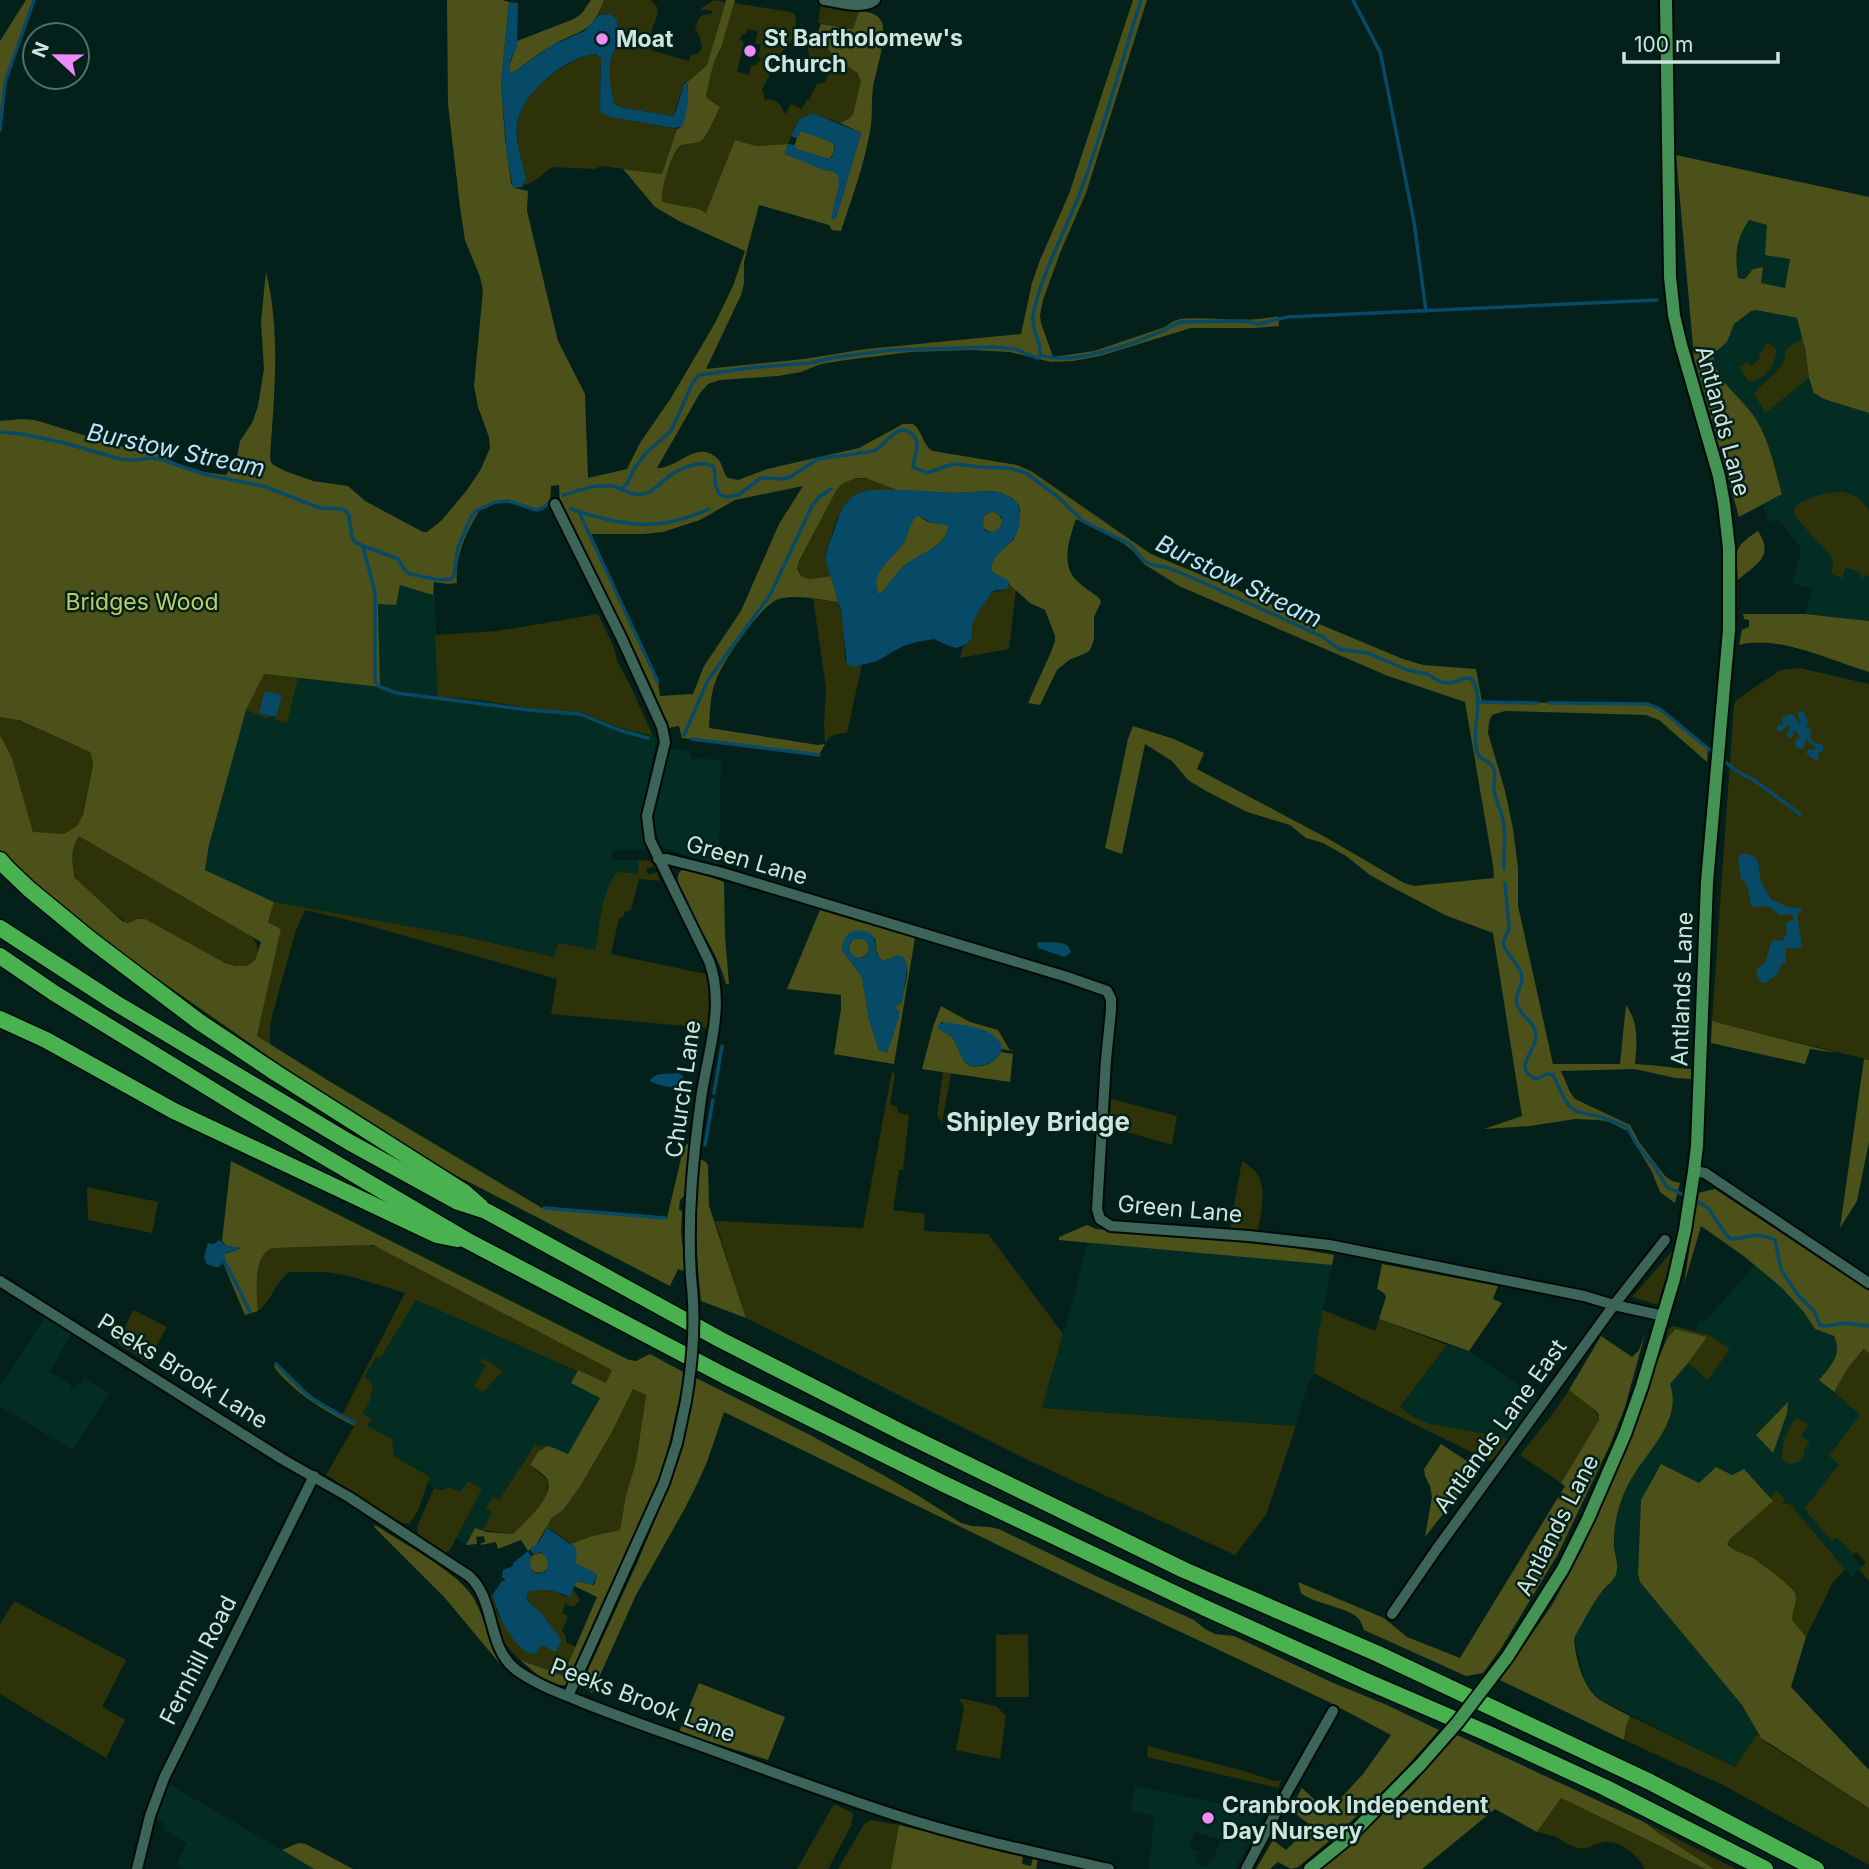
<svg xmlns="http://www.w3.org/2000/svg" width="1869" height="1869" viewBox="0 0 1869 1869" font-family="Inter,sans-serif">
	<rect width="100%" height="100%" fill="#03211a"/>
	<g fill="#032c23" fill-rule="evenodd">
		<polygon points="1749,220 1767,225 1790,258 1785,288 1761,283 1762,267 1756,268 1745,279 1738,278 1735,253 1737,244"/>
		<polygon points="1715,303 1798,318 1817,396 1869,413 1869,621 1805,614 1812,589 1792,583 1801,554 1800,547 1780,521 1775,520 1769,523 1763,504 1782,493 1767,443 1753,415 1722,379 1713,359"/>
		<polygon points="402,573 434,579 439,697 481,700 534,709 580,712 617,727 657,738 641,813 642,834 647,849 612,850 612,860 639,860 639,879 631,910 625,912 622,918 619,918 610,954 555,957 458,935 274,902 205,870 209,845 246,710 264,674 379,687 378,604"/>
		<polygon points="667,748 690,751 691,758 721,760 719,865 657,846 651,819"/>
		<polygon points="1087,1242 1332,1265 1318,1336 1314,1373 1308,1384 1296,1426 1042,1408 1076,1290"/>
		<polygon points="1755,1265 1782,1288 1800,1307 1815,1329 1830,1334 1836,1340 1838,1351 1836,1357 1819,1380 1861,1415 1830,1455 1839,1463 1805,1510 1832,1541 1836,1537 1853,1554 1852,1556 1862,1567 1852,1577 1789,1504 1783,1504 1785,1499 1779,1493 1777,1492 1770,1498 1744,1469 1732,1475 1716,1467 1699,1483 1660,1464 1641,1500 1638,1579 1709,1664 1742,1705 1752,1720 1757,1734 1736,1767 1601,1700 1592,1692 1585,1680 1574,1640 1575,1636 1602,1591 1612,1582 1617,1570 1614,1538 1618,1511 1626,1489 1636,1469 1661,1435 1670,1420 1673,1403 1670,1384 1688,1363 1697,1370 1706,1381 1730,1349 1712,1337 1696,1331 1699,1320 1704,1322"/>
		<polygon points="416,1300 554,1360 577,1371 572,1383 600,1397 568,1454 551,1447 535,1445 499,1501 486,1509 492,1513 482,1530 475,1528 466,1545 456,1539 482,1488 464,1489 461,1492 449,1487 438,1489 427,1484 430,1477 394,1456 367,1426 363,1415 369,1403 373,1385 365,1378 376,1357 380,1359"/>
		<polygon points="45,1317 71,1334 50,1372 71,1384 70,1387 74,1390 79,1383 82,1383 84,1378 109,1393 73,1450 0,1406 0,1387"/>
		<polygon points="1447,1345 1469,1351 1538,1398 1504,1446 1429,1431 1395,1414"/>
		<polygon points="169,1784 282,1850 314,1869 184,1869 176,1865 187,1843 162,1829 164,1824 155,1815"/>
		<path d="M1135,1786L1158,1791L1265,1812L1235,1869H1149L1154,1816L1130,1811ZM1195,1832L1221,1840L1213,1859L1211,1858L1207,1867L1195,1862L1199,1852L1189,1848Z"/>
	</g>
	<g fill="#2e3208" fill-rule="evenodd">
		<path d="M604,0H651L657,7L658,14L653,26L649,44L651,50L689,61L691,55L698,54L702,47L699,35L695,30L699,18L703,15L711,14L712,11L700,9L714,0L725,2L707,65L684,84L673,116L619,107L614,103C610,86 606,62 616,48L626,46L630,43L628,39L617,33L618,23L610,14L599,15Z"/>
		<path d="M734,3L791,12L795,15L796,28L791,42L773,61L769,76L762,89L765,100C779,98 779,104 785,114L791,104L802,109L807,99L809,100L817,84L825,82L830,72L829,67L809,57L808,47L811,48L815,39L825,44L833,56L854,71L861,81L853,114L850,118L840,123L815,114L798,121L788,144L756,146L735,140L707,213L699,209L666,203L662,201C661,191 671,155 679,148C686,141 698,146 704,137C711,129 715,117 720,107L707,98L706,95L714,62L722,45ZM747,29L758,31L755,43L761,45L758,57L761,58L760,62L757,61L756,66L751,65L749,75L737,72L744,42L740,40L742,34H746Z"/>
		<polygon points="821,3 859,11 853,29 818,23"/>
		<path d="M592,54L599,56L601,58L600,109L602,113L610,117L677,129L662,174L602,166L594,169L552,167L533,182L524,185L526,180C522,163 516,144 517,126C519,93 563,62 592,54Z"/>
		<polygon points="1803,338 1809,378 1765,413 1754,393 1783,365 1786,349"/>
		<path d="M1767,342L1776,349C1778,363 1764,381 1749,382L1739,367L1747,362L1751,366L1760,358L1759,356Z"/>
		<polygon points="856,478 872,479 897,490 864,491 859,493 846,503 837,519 826,552 826,557 832,576 809,579 801,576 797,569 799,561 836,491 842,484"/>
		<path d="M1843,492L1858,497L1869,510V575L1860,578L1861,572L1845,568L1842,578L1831,574L1833,562L1832,557L1797,519L1794,512L1796,505C1812,496 1824,492 1843,492Z"/>
		<path d="M1010,585L1016,589L1009,649L960,658L963,647C973,641 969,638 971,628C973,615 985,602 992,592L1001,591L1009,587Z"/>
		<path d="M813,599L838,602L844,627L845,659L853,667L862,664L847,733C838,734 830,734 825,743L824,726L826,687Z"/>
		<polygon points="598,614 613,645 618,663 629,683 653,736 617,727 580,712 534,709 481,700 438,697 435,635 497,631"/>
		<polygon points="1800,668 1869,684 1869,1060 1712,1021 1734,704 1738,699 1780,670"/>
		<polygon points="264,674 298,678 287,723 275,720 282,696 259,713 269,715 268,719 246,710"/>
		<path d="M0,712L90,752L93,762L79,835L251,935C256,942 259,947 257,955C255,961 252,965 246,966C228,971 161,929 142,918L128,923L125,922L78,882L73,870V847L33,832L12,758L0,736Z"/>
		<path d="M639,860L651,861L654,866L646,869L648,875L657,872L660,881L639,879L631,910L625,912L622,918H619L611,954L706,974L711,995L708,1028L551,1014L557,979L356,922L305,910L296,930L272,1016L270,1029V1044L257,1036L281,929L268,922L274,902L458,935L554,957L558,943L595,950C599,930 603,886 617,872L638,874Z"/>
		<polygon points="892,1071 895,1074 890,1104 897,1107 898,1113 909,1115 903,1170 899,1170 893,1210 925,1214 924,1231 988,1234 1063,1334 1042,1408 1296,1426 1266,1515 1235,1555 1028,1460 746,1318 715,1221 863,1228"/>
		<polygon points="943,1072 951,1073 942,1123 937,1115"/>
		<polygon points="1111,1099 1177,1116 1172,1145 1109,1127"/>
		<path d="M1242,1161C1272,1178 1262,1203 1258,1231L1230,1228Z"/>
		<polygon points="87,1187 158,1202 152,1233 88,1220"/>
		<path d="M364,1244L377,1247L613,1370L607,1384L416,1300L380,1359L376,1357L365,1377L373,1385L369,1403L363,1414L371,1419L367,1426L392,1439L394,1456L430,1477C423,1492 421,1511 409,1524L400,1522L326,1475L356,1423L342,1415L405,1293L350,1276L325,1272H289C275,1282 272,1301 258,1311C257,1294 252,1254 273,1248L351,1246Z"/>
		<polygon points="1674,1249 1658,1305 1632,1297"/>
		<polygon points="133,1310 167,1327 147,1362 120,1345 118,1342"/>
		<polygon points="1323,1310 1375,1331 1379,1319 1447,1345 1400,1407 1415,1418 1430,1424 1504,1437 1508,1441 1492,1461 1488,1460 1357,1396 1314,1373 1318,1336"/>
		<polygon points="1674,1326 1709,1335 1730,1349 1707,1381 1697,1370 1688,1363 1706,1337 1673,1330 1664,1346 1669,1328"/>
		<polygon points="1865,1349 1869,1353 1869,1581 1859,1570 1866,1563 1856,1552 1853,1554 1836,1537 1832,1541 1804,1509 1839,1464 1829,1456 1860,1415 1834,1392 1848,1368"/>
		<polygon points="482,1358 503,1371 483,1392 474,1386 486,1366 480,1362"/>
		<polygon points="633,1389 646,1395 636,1462 626,1495 620,1530 592,1536 571,1544 553,1531 545,1528 556,1514 564,1509 581,1485 613,1430"/>
		<polygon points="1569,1390 1592,1407 1599,1417 1598,1422 1561,1483 1520,1455 1554,1412"/>
		<path d="M1797,1418L1808,1425L1801,1435L1810,1442L1803,1452L1805,1454L1799,1462L1789,1464L1782,1459C1781,1446 1787,1427 1797,1418Z"/>
		<path d="M535,1445L551,1447L542,1448L530,1465L547,1480C552,1502 528,1520 513,1534L482,1530L492,1513L486,1508L493,1497L499,1500Z"/>
		<polygon points="468,1481 482,1489 450,1550 446,1553 442,1553 418,1535 417,1527 434,1488 442,1490 449,1487 461,1492"/>
		<polygon points="1777,1491 1785,1499 1783,1504 1789,1503 1845,1569 1833,1582 1806,1637 1792,1620 1791,1587 1731,1548 1727,1543 1730,1539 1772,1501 1770,1498"/>
		<path d="M537,1589L556,1591L563,1596L570,1597L573,1589L580,1600L574,1607L565,1604L562,1613L568,1616L562,1631L566,1636V1642L576,1647L563,1677L520,1660L513,1653L499,1636L490,1595L493,1594L497,1613L508,1628C515,1616 522,1603 529,1590Z"/>
		<polygon points="14,1601 126,1660 102,1707 125,1720 106,1758 0,1694 0,1624"/>
		<polygon points="1028,1634 1029,1697 996,1697 996,1635"/>
		<polygon points="959,1698 996,1706 1006,1716 1000,1759 956,1750 964,1708"/>
		<polygon points="1630,1716 1735,1767 1757,1734 1768,1744 1869,1808 1869,1865 1723,1785 1624,1740 1626,1727"/>
		<polygon points="1148,1746 1244,1771 1274,1781 1281,1781 1278,1788 1147,1757"/>
		<path d="M1561,1798L1654,1843L1705,1869H1645C1637,1854 1619,1838 1600,1843C1592,1845 1587,1850 1578,1848C1571,1847 1565,1842 1558,1838C1552,1835 1544,1834 1537,1832Z"/>
		<polygon points="834,1804 853,1813 851,1826 828,1869 797,1869"/>
		<polygon points="871,1820 899,1825 891,1869 838,1869 864,1824"/>
		<polygon points="1644,1822 1736,1869 1714,1869 1657,1832"/>
	</g>
	<g fill="#4c511a" fill-rule="evenodd">
		<polygon points="26,0 34,0 5,82 0,129 0,41"/>
		<path d="M447,0H502L509,2L501,83L505,138L511,183L514,188L528,191L527,211L558,341L585,394L588,478L627,469L640,443L671,398L715,323L733,286L745,251L679,221L655,207L623,169L662,174L677,129L680,128L687,107L688,85L686,83L707,65L726,0H735L722,45L714,62L706,95L707,98L720,107C716,115 707,137 701,141C694,145 685,142 679,147C671,155 661,190 662,201L666,203L699,209L706,213L735,140L756,146L788,144L785,154L835,172L838,175L840,180L832,219L842,198L861,133L840,123L850,118L853,114L861,81L857,73L833,56L825,44L815,39L821,24L853,29L859,11C867,12 879,13 882,23C887,38 876,71 873,87C871,102 873,117 870,131C864,165 852,198 841,231L832,230L829,225L759,205L744,262V283L741,295L706,369L804,359L866,349L1021,334L1032,283L1040,260L1069,194L1133,0H1147L1086,193L1060,253L1043,300L1040,315L1041,323L1053,357L1094,351L1165,327L1172,322L1180,319C1213,316 1247,324 1278,316L1279,326L1255,328H1191L1100,356L1073,361L1051,362L1010,352L972,350L911,352L846,360L821,364L801,372L778,376L720,380L708,384L700,393L657,468C677,469 698,438 718,459C723,465 723,473 728,478L738,480L767,469L859,448L903,424H913C923,431 922,445 933,451L1017,465L1031,471L1151,554L1403,659L1423,665L1476,669L1482,702L1648,704L1660,709L1708,749L1707,762L1659,720L1646,715L1505,711L1492,715L1489,722L1488,733L1505,791L1513,829L1518,868V906L1553,1064H1620L1626,1005C1639,1023 1637,1043 1635,1064C1654,1065 1672,1068 1691,1069V1079L1675,1078L1635,1069L1561,1071L1570,1092L1575,1099L1630,1125L1639,1142L1665,1176L1672,1181L1680,1183L1675,1203L1660,1192L1652,1172L1628,1131L1609,1122L1599,1120L1575,1119L1530,1126L1484,1129L1522,1116L1493,933L1445,915L1386,884L1370,875L1346,856L1323,843L1306,838L1290,825L1247,812L1206,791L1188,780L1172,761L1145,744L1122,854L1105,848L1128,739L1133,726L1174,739L1204,753L1197,769L1327,838L1404,883L1414,886L1494,878L1493,865L1465,702L1388,676L1179,586L1144,564L1133,551L1123,543L1076,519C1070,537 1060,563 1076,580C1083,587 1092,592 1099,598L1101,602L1094,617V639L1091,648L1088,652L1069,660L1057,670L1040,705L1028,703L1051,652L1055,641V636L1045,610L1030,603L1010,585C1005,576 995,577 990,569L994,557L1013,540L1018,530L1020,511L1019,506L1013,499L1002,493L993,491L953,493L897,490L866,478H856L842,484L836,491L799,561L797,569L801,576L809,579L832,576L838,602C820,600 797,594 779,599C762,603 722,663 716,680C710,695 710,712 709,728L818,745L825,744L819,755L682,738L679,726L668,728L653,690L639,665L560,506L559,485L551,486L550,502C532,517 530,503 512,502C502,501 492,504 482,506C468,529 454,555 457,583L448,584L434,582L433,595L400,585L396,605L378,604L380,687L264,674L246,710L209,845L205,870L274,902L268,922L281,929L257,1036L329,1081L542,1208L667,1218L683,1150L686,1145L692,1140L684,1196L680,1200L679,1209L682,1212L681,1232L686,1272L678,1269L670,1286L432,1163L367,1123L281,1065L85,928L13,867L0,851V735L12,758L33,832L64,834L77,826L83,815L92,769L93,762L90,752L19,720L0,717V421L21,419L35,420L142,453L159,454L176,463L204,472L226,475L237,456L240,441L252,423L258,406L264,369L261,321L266,272C281,332 274,397 270,458L272,464L285,471L313,481L348,486L365,501L423,532H427L442,520L467,490L481,469L490,448L489,437L478,407L474,386L483,290L480,277L465,240L460,207L448,104ZM803,486L779,524L741,611L704,666L693,694L660,696L658,682L591,534H644L663,532L700,520L735,500ZM79,836L261,942L255,960L247,966H236L225,963L145,919H138L128,923L122,921L75,878C72,865 70,847 79,836Z"/>
		<path d="M591,0H604C593,34 578,30 551,46C538,54 526,63 514,72H510C508,60 517,52 517,41L574,19L582,13Z"/>
		<path d="M801,131L834,143C835,148 833,156 829,159L825,158L796,149L794,147L797,138Z"/>
		<path d="M1676,155L1869,197V413L1824,399L1814,393L1809,378L1805,348L1797,318L1756,310L1751,311L1734,324L1727,342L1713,354C1715,383 1744,398 1757,421C1770,443 1775,470 1782,494L1739,517L1694,358ZM1749,220L1767,225L1765,255L1790,259L1785,288L1761,283L1763,267L1753,269L1745,279L1738,278C1735,253 1735,242 1749,220Z"/>
		<circle cx="992" cy="522" r="10"/>
		<path d="M918,515L928,522L948,525C951,545 913,556 901,569C893,577 888,587 879,595C867,573 893,559 903,544C909,535 909,521 918,515Z"/>
		<path d="M1758,531C1775,557 1756,564 1738,580C1737,550 1731,549 1758,531Z"/>
		<path d="M1743,614H1805L1869,621V672C1831,661 1778,634 1739,645L1742,630L1749,627V620L1744,619Z"/>
		<path d="M685,868L724,882L725,937L729,984H726C719,955 699,929 687,903C684,896 679,889 678,882C677,875 679,871 685,868Z"/>
		<path d="M820,910L915,938L894,1064L834,1054L841,1009V995L787,989ZM846,937L875,938C876,946 875,957 884,961L898,955C914,961 905,985 902,999L901,1003L896,1005L895,1007L899,1012V1016L887,1052L879,1050L869,1019L862,977L842,950Z"/>
		<circle cx="859" cy="948" r="10"/>
		<path d="M941,1006L970,1022L998,1030L1009,1049L1013,1051L1001,1049V1044L986,1031L947,1023L941,1022L938,1028L953,1038L964,1061L969,1066C982,1068 994,1064 1001,1052L1013,1054L1010,1082L922,1069L933,1027Z"/>
		<polygon points="1712,1021 1837,1053 1810,1049 1805,1064 1711,1043"/>
		<polygon points="1864,1059 1869,1060 1869,1142 1857,1201 1840,1228"/>
		<path d="M700,1159L706,1162L708,1166L709,1206L746,1318L701,1301C696,1254 694,1207 700,1159Z"/>
		<path d="M231,1161L629,1360L636,1361L650,1354L685,1373L668,1449L655,1492L567,1685C550,1688 532,1670 520,1660L563,1676L597,1597L574,1586L577,1581L594,1585L597,1576L595,1573L576,1564L574,1561L576,1548L571,1544L592,1536L620,1530L626,1495L636,1462L646,1395L633,1389L613,1430L581,1485L564,1509L552,1518L536,1545L528,1551L521,1540L498,1549L496,1542L481,1545V1543L485,1542L484,1536L476,1537L477,1544L466,1545L475,1528L487,1532L513,1534C524,1523 556,1496 547,1479C543,1473 535,1469 530,1465L538,1452L547,1446L554,1448L568,1454L600,1398L571,1383L578,1370L606,1383L612,1370L373,1245L273,1248C252,1254 257,1294 258,1311L245,1315L223,1263L225,1254L241,1248L227,1246L222,1241Z"/>
		<path d="M1715,1189L1869,1291V1353L1864,1349L1848,1368L1834,1392L1819,1380C1831,1365 1843,1355 1834,1336L1815,1329L1803,1311L1782,1288L1745,1257L1701,1226L1684,1284L1698,1193Z"/>
		<polygon points="1087,1225 1096,1229 1284,1246 1334,1255 1332,1265 1059,1240 1059,1237"/>
		<polygon points="1382,1264 1498,1286 1493,1299 1502,1303 1469,1351 1379,1319 1386,1297 1384,1293 1377,1289"/>
		<path d="M1675,1329L1707,1337L1688,1363L1670,1384C1684,1424 1641,1455 1626,1489C1618,1506 1613,1527 1614,1547C1615,1555 1619,1565 1616,1574C1614,1581 1608,1584 1603,1590C1592,1604 1584,1621 1575,1636L1574,1640C1576,1660 1583,1688 1600,1700C1610,1706 1620,1711 1630,1716L1626,1727L1624,1740L1500,1680L1552,1605L1583,1548L1635,1424L1656,1364L1667,1339Z"/>
		<path d="M1645,1334L1625,1407L1610,1445L1558,1554L1500,1650L1483,1673L1466,1676L1364,1630C1363,1627 1361,1622 1359,1619C1351,1608 1314,1604 1301,1593L1298,1582L1384,1618L1407,1637L1460,1658L1565,1486L1561,1483L1599,1420V1415L1595,1410L1569,1390L1601,1336L1632,1357L1639,1350Z"/>
		<path d="M276,1362C297,1390 326,1406 356,1422L354,1426C324,1410 295,1394 274,1367Z"/>
		<path d="M696,1378L808,1434L883,1475L919,1496L961,1523L972,1526L989,1527L999,1529L1100,1578L1194,1620L1205,1629L1215,1634L1234,1636L1331,1682L1387,1705L1439,1730C1397,1780 1349,1826 1298,1867L1291,1869L1278,1862L1270,1869H1256L1273,1840L1286,1850L1311,1826L1290,1809L1302,1788L1328,1812L1363,1774L1391,1735L1329,1702L1060,1575L724,1412L707,1462L699,1480L684,1510L636,1595L592,1693L585,1688L583,1681L638,1561L672,1479L682,1448Z"/>
		<polygon points="1788,1402 1787,1413 1773,1453 1756,1435"/>
		<polygon points="1441,1444 1470,1463 1473,1471 1466,1485 1425,1537 1432,1497 1430,1486 1425,1476 1424,1469"/>
		<path d="M1661,1464L1699,1483L1716,1467L1732,1475L1744,1469L1773,1501L1730,1539L1727,1544C1733,1551 1742,1553 1751,1557C1758,1561 1793,1587 1795,1593C1798,1600 1792,1612 1792,1620L1806,1637L1791,1687L1869,1770V1808L1761,1738L1742,1705L1640,1582L1638,1574L1641,1500Z"/>
		<path d="M375,1525C401,1542 460,1573 474,1599C485,1618 489,1643 500,1664L445,1598L374,1527Z"/>
		<circle cx="539" cy="1563" r="10"/>
		<polygon points="699,1683 785,1717 768,1760 679,1732"/>
		<polygon points="1457,1735 1644,1822 1657,1832 1714,1869 1705,1869 1654,1843 1561,1798 1537,1832 1495,1809 1422,1869 1319,1869 1409,1789"/>
		<polygon points="899,1825 1023,1855 1022,1864 1031,1866 1033,1858 1038,1859 1036,1869 891,1869"/>
		<polygon points="298,1843 306,1844 353,1869 314,1869 282,1850"/>
	</g>
	<g fill="#074a67" fill-rule="evenodd">
		<path d="M509,2L518,3L517,47L510,61V72H514L551,46L584,31L599,15L610,14L617,20L619,34L630,41L629,45L616,48C606,62 610,86 614,103L619,107L673,116L676,111L684,84L687,83C690,97 687,113 682,127L674,128L610,117L602,113L600,109L601,58L595,54C565,57 520,95 517,125C515,144 523,162 526,180L522,187L513,188L507,155L501,83Z"/>
		<polygon points="811,114 815,114 861,133 837,216 834,220 831,218 839,185 838,175 829,169 826,171 785,154 788,144 795,145 796,149 825,158 829,159 832,157 835,147 833,143 801,131 797,138 791,136 799,120"/>
		<path d="M871,490H910L953,493L993,491L1002,493L1017,502C1032,545 987,548 992,572L1008,580L1009,587C1003,592 998,588 992,592C983,606 969,620 972,638L967,644L957,648L949,646L934,639L917,642L903,646L877,661L853,667L847,664L841,611L826,561C826,551 829,543 833,534C840,512 845,493 871,490ZM994,512L1002,517V523L997,531L988,532L984,529L983,519L986,513ZM918,515L932,523L948,525C951,545 917,554 905,565C895,574 889,586 879,595C868,572 893,560 903,544C909,535 909,521 918,515Z"/>
		<polygon points="265,691 282,695 276,717 259,713"/>
		<polygon points="1799,711 1804,712 1808,722 1806,729 1811,729 1810,739 1816,743 1821,744 1824,748 1822,752 1818,752 1819,756 1817,760 1813,759 1806,753 1808,749 1814,750 1816,748 1806,739 1804,747 1801,749 1796,747 1795,742 1800,737 1796,731 1793,731 1793,735 1791,738 1787,737 1787,733 1790,729 1789,724 1780,732 1776,729 1778,724 1783,725 1782,718 1790,714 1794,715 1797,721 1801,725 1798,714"/>
		<path d="M1742,853C1761,856 1758,862 1760,878C1762,885 1768,892 1770,899L1788,907L1800,908L1802,910L1797,915L1802,946L1796,949L1786,947V962L1781,965L1777,975L1765,983L1761,982L1757,977V969L1765,963L1772,940L1781,941L1784,939L1787,930L1785,924L1794,919L1792,914L1780,915C1775,912 1770,906 1764,906C1759,906 1757,908 1751,906L1747,884L1741,879L1739,866L1738,858Z"/>
		<path d="M857,930L868,932L873,936C877,944 873,957 884,961L898,955L904,957L907,967L903,999L901,1003L895,1007L899,1013V1016L890,1046L886,1052L880,1051L877,1045L869,1019L862,977L842,950C843,940 846,932 857,930ZM858,938L866,941L869,945L868,954L863,958L855,957L849,951L850,942Z"/>
		<path d="M1039,942C1051,943 1068,939 1071,952L1065,957L1038,948L1037,944Z"/>
		<path d="M944,1022C957,1024 983,1027 993,1035C1016,1053 987,1069 969,1066L964,1061L953,1038L938,1028V1025Z"/>
		<path d="M678,1073L682,1075L685,1081C685,1082 684,1084 683,1086C677,1090 655,1085 650,1081C655,1071 669,1075 678,1073Z"/>
		<path d="M219,1240L227,1246L241,1248L226,1253C221,1265 223,1271 207,1264L204,1257L208,1243L214,1244Z"/>
		<path d="M547,1528L576,1548L577,1552L575,1563L595,1573L597,1577L592,1585L579,1581L576,1582L570,1597C566,1596 562,1594 558,1592C552,1590 535,1589 528,1592L526,1600L541,1613L560,1638L561,1643L555,1652L542,1645L535,1654C516,1655 495,1611 493,1594L502,1581H505L504,1578H502L503,1570L513,1566V1563L528,1551L531,1556L530,1562L532,1571L538,1574L546,1571C549,1564 548,1556 540,1552L533,1554L530,1549L539,1542Z"/>
	</g>
	<g fill="none" stroke-linecap="round" stroke-linejoin="round">
		<g stroke="#074a67" stroke-width="3.5">
			<polyline points="1353,0 1380,52 1382,61 1414,222 1426,311"/>
			<polyline points="0,130 5,82 34,0"/>
			<path d="M1042,355C1069,367 1135,343 1162,331C1170,328 1174,324 1182,322L1243,321L1259,324L1287,317L1657,300"/>
			<polyline points="0,432 22,434 61,442 120,459 135,460 152,458 160,459 203,474 263,486 320,508 342,509 346,511 349,516 352,537 356,543 398,559 405,570 410,574 440,580 451,579 454,575 458,547 471,517 477,510 496,502 509,501 536,510 543,508 550,502"/>
			<path d="M621,489L627,484L634,469L646,453L671,431L693,382L699,375L748,368L809,363L832,358L890,350L995,347L1015,349L1037,358L1040,357C1043,343 1029,329 1034,310C1044,268 1066,230 1081,190C1104,128 1121,63 1141,0"/>
			<path d="M563,495C578,491 595,484 611,486C623,488 635,498 647,493C654,491 659,484 664,480C676,470 700,458 714,467L716,487L720,495L727,497L738,495L761,478L782,479L790,477L818,459L874,451C886,446 897,420 912,434C915,437 917,440 917,444C918,452 913,459 913,467L927,473L950,465L957,464L978,467L1009,468L1026,473L1058,497L1083,521L1130,544L1144,561L1153,565L1166,567L1202,582L1323,637L1339,649L1368,653L1407,670L1427,674L1441,682L1451,683L1466,678L1472,679C1485,701 1472,725 1476,748C1478,762 1488,758 1493,767C1497,774 1493,782 1494,789C1495,801 1503,813 1504,826C1506,840 1503,854 1504,869"/>
			<path d="M571,509C625,526 656,533 709,509"/>
			<polyline points="579,512 658,682"/>
			<polyline points="363,547 375,592 375,682 380,687 397,693 530,710 580,714 619,730 648,738"/>
			<polyline points="1478,702 1537,703"/>
			<polyline points="1549,703 1648,704 1660,709 1710,750"/>
			<polyline points="684,735 708,680 770,595 812,506 819,497 831,489"/>
			<polyline points="692,739 819,755"/>
			<polyline points="1724,761 1735,770 1754,780 1800,814"/>
			<path d="M1505,883L1509,928L1503,943C1506,956 1521,964 1522,977C1523,986 1514,994 1517,1004C1520,1017 1536,1021 1536,1036C1536,1052 1511,1069 1536,1079L1547,1074L1553,1075L1565,1100L1570,1107L1578,1112L1601,1117L1627,1127L1637,1145L1655,1167L1667,1187L1686,1196"/>
			<polyline points="714,1093 722,1046"/>
			<polyline points="705,1145 713,1100"/>
			<path d="M1693,1199L1708,1208L1727,1236L1731,1239C1749,1238 1756,1231 1775,1240L1781,1270L1798,1295L1814,1311L1820,1325L1826,1326L1845,1323L1869,1326"/>
			<polyline points="544,1208 665,1218"/>
			<polyline points="223,1259 237,1285 250,1312"/>
			<polyline points="276,1364 311,1398 354,1423"/>
		</g>
		<defs>
			<g id="minor">
				<path d="M824,0C840,2 862,10 875,0"/>
				<path d="M555,504L621,637L662,727L665,742L647,816L650,840L709,961C726,1006 707,1054 701,1099C693,1158 687,1217 691,1277"/>
				<polyline points="658,859 667,859 719,872 1067,977 1107,991 1111,999 1111,1010 1106,1060 1097,1209 1100,1219 1111,1226 1249,1236 1329,1245 1584,1296 1614,1305 1665,1240"/>
				<polyline points="1694,1171 1705,1173 1869,1283"/>
				<path d="M0,1281L282,1459L349,1497L469,1576C496,1600 486,1645 515,1669C535,1684 560,1693 582,1702C615,1715 648,1727 682,1739C752,1764 821,1791 892,1814C962,1837 1037,1853 1109,1869"/>
				<polyline points="1392,1614 1436,1550 1614,1305 1664,1316"/>
				<polyline points="568,1696 664,1483 677,1443 686,1401"/>
				<polyline points="137,1869 150,1816 164,1778 314,1476"/>
				<polyline points="1246,1869 1286,1794 1333,1711"/>
			</g>
			<g id="major">
				<polyline points="1508,1656 1563,1569 1588,1519 1625,1434 1642,1386 1674,1279 1685,1230 1694,1171 1697,1146 1707,882 1729,630 1729,548 1724,504 1719,476 1681,345 1674,315 1670,277 1666,0"/>
				<polyline points="1310,1869 1347,1839 1420,1765"/>
			</g>
			<g id="highway">
				<polyline points="0,860 7,868 29,889 91,940 198,1021 276,1073 464,1192 481,1207"/>
				<polyline points="0,928 114,1002 349,1142 458,1202 486,1211 721,1340 901,1432 1184,1570 1376,1653 1650,1782 1816,1869"/>
				<polyline points="0,956 54,993 240,1107 466,1240 725,1376 944,1484 1203,1607 1366,1681 1489,1734 1604,1787 1765,1869"/>
				<polyline points="0,1019 46,1040 174,1111 437,1235 457,1239"/>
			</g>
		</defs>
		<use href="#minor" stroke="#000a06" stroke-width="14"/>
		<use href="#major" stroke="#000a06" stroke-width="16"/>
		<use href="#highway" stroke="#000a06" stroke-width="19"/>
		<use href="#minor" stroke="#3d6459" stroke-width="10"/>
		<use href="#major" stroke="#449254" stroke-width="12"/>
		<use href="#highway" stroke="#49b150" stroke-width="16"/>
		<defs>
			<path id="minor-bridge" d="M686,1401C693,1360 696,1319 691,1277"/>
			<polyline id="major-bridge" points="1420,1765 1457,1723 1508,1656"/>
		</defs>
		<use href="#minor-bridge" stroke="#000a06" stroke-width="14" stroke-linecap="butt"/>
		<use href="#major-bridge" stroke="#000a06" stroke-width="16" stroke-linecap="butt"/>
		<use href="#minor-bridge" stroke="#3d6459" stroke-width="10"/>
		<use href="#major-bridge" stroke="#449254" stroke-width="12"/>
	</g>
	<g fill="#ef8bf7" stroke="#03211a" stroke-width="2.5">
		<circle cx="602" cy="39" r="7"/>
		<circle cx="750" cy="51" r="7"/>
		<circle cx="1208" cy="1818" r="7"/>
	</g>
	<g text-anchor="middle" dominant-baseline="central" stroke-width="5" stroke-linejoin="round" paint-order="stroke">
		<g font-size="23" font-weight="bold" fill="#cee4dd" stroke="#03211a" text-anchor="start">
			<text x="764" y="38">St Bartholomew's<tspan x="764" dy="26">Church</tspan></text>
			<text x="616" y="39">Moat</text>
			<text x="1222" y="1805">Cranbrook Independent<tspan x="1222" dy="26">Day Nursery</tspan></text>
		</g>
		<g font-size="23" fill="#cee4dd" stroke="#03211a">
			<text transform="translate(1723 421) rotate(75)">Antlands Lane</text>
			<text transform="translate(747 860) rotate(16)">Green Lane</text>
			<text transform="translate(1682 989) rotate(-88)">Antlands Lane</text>
			<text transform="translate(683 1089) rotate(-82)">Church Lane</text>
			<text transform="translate(1180 1209) rotate(5)">Green Lane</text>
			<text transform="translate(183 1371) rotate(32)">Peeks Brook Lane</text>
			<text transform="translate(1500 1426) rotate(-54)">Antlands Lane East</text>
			<text transform="translate(1557 1525) rotate(-63)">Antlands Lane</text>
			<text transform="translate(198 1660) rotate(-63)">Fernhill Road</text>
			<text transform="translate(643 1700) rotate(21)">Peeks Brook Lane</text>
		</g>
		<g font-size="23" fill="#c0cc66" stroke="#03211a">
			<text x="142" y="602">Bridges Wood</text>
		</g>
		<g font-size="24" font-style="italic" fill="#bee4fb" stroke="#03211a">
			<text transform="translate(176 450) rotate(12)">Burstow Stream</text>
			<text transform="translate(1239 581) rotate(26)">Burstow Stream</text>
		</g>
		<g font-size="26" font-weight="bold" fill="#cee4dd" stroke="#03211a">
			<text x="1038" y="1121">Shipley Bridge</text>
		</g>
	</g>
	<g transform="translate(56 56) rotate(292)"><circle r="33" fill="#03211a" stroke="#546f68" stroke-width="2"/>
	<path d="M0-5L12 26L0 18L-12 26Z" fill="#ef8bf7"/>
	<text y="-10" font-size="19" font-weight="bold" text-anchor="middle" fill="#cee4dd">N</text>
	</g>
	<path d="M1624 52v10h154v-10" fill="none" stroke="#cee4dd" stroke-width="3.5"/>
	<text x="1634" y="52" font-size="21" fill="#cee4dd" stroke="#03211a" stroke-width="5" paint-order="stroke">100 m</text>
</svg>
